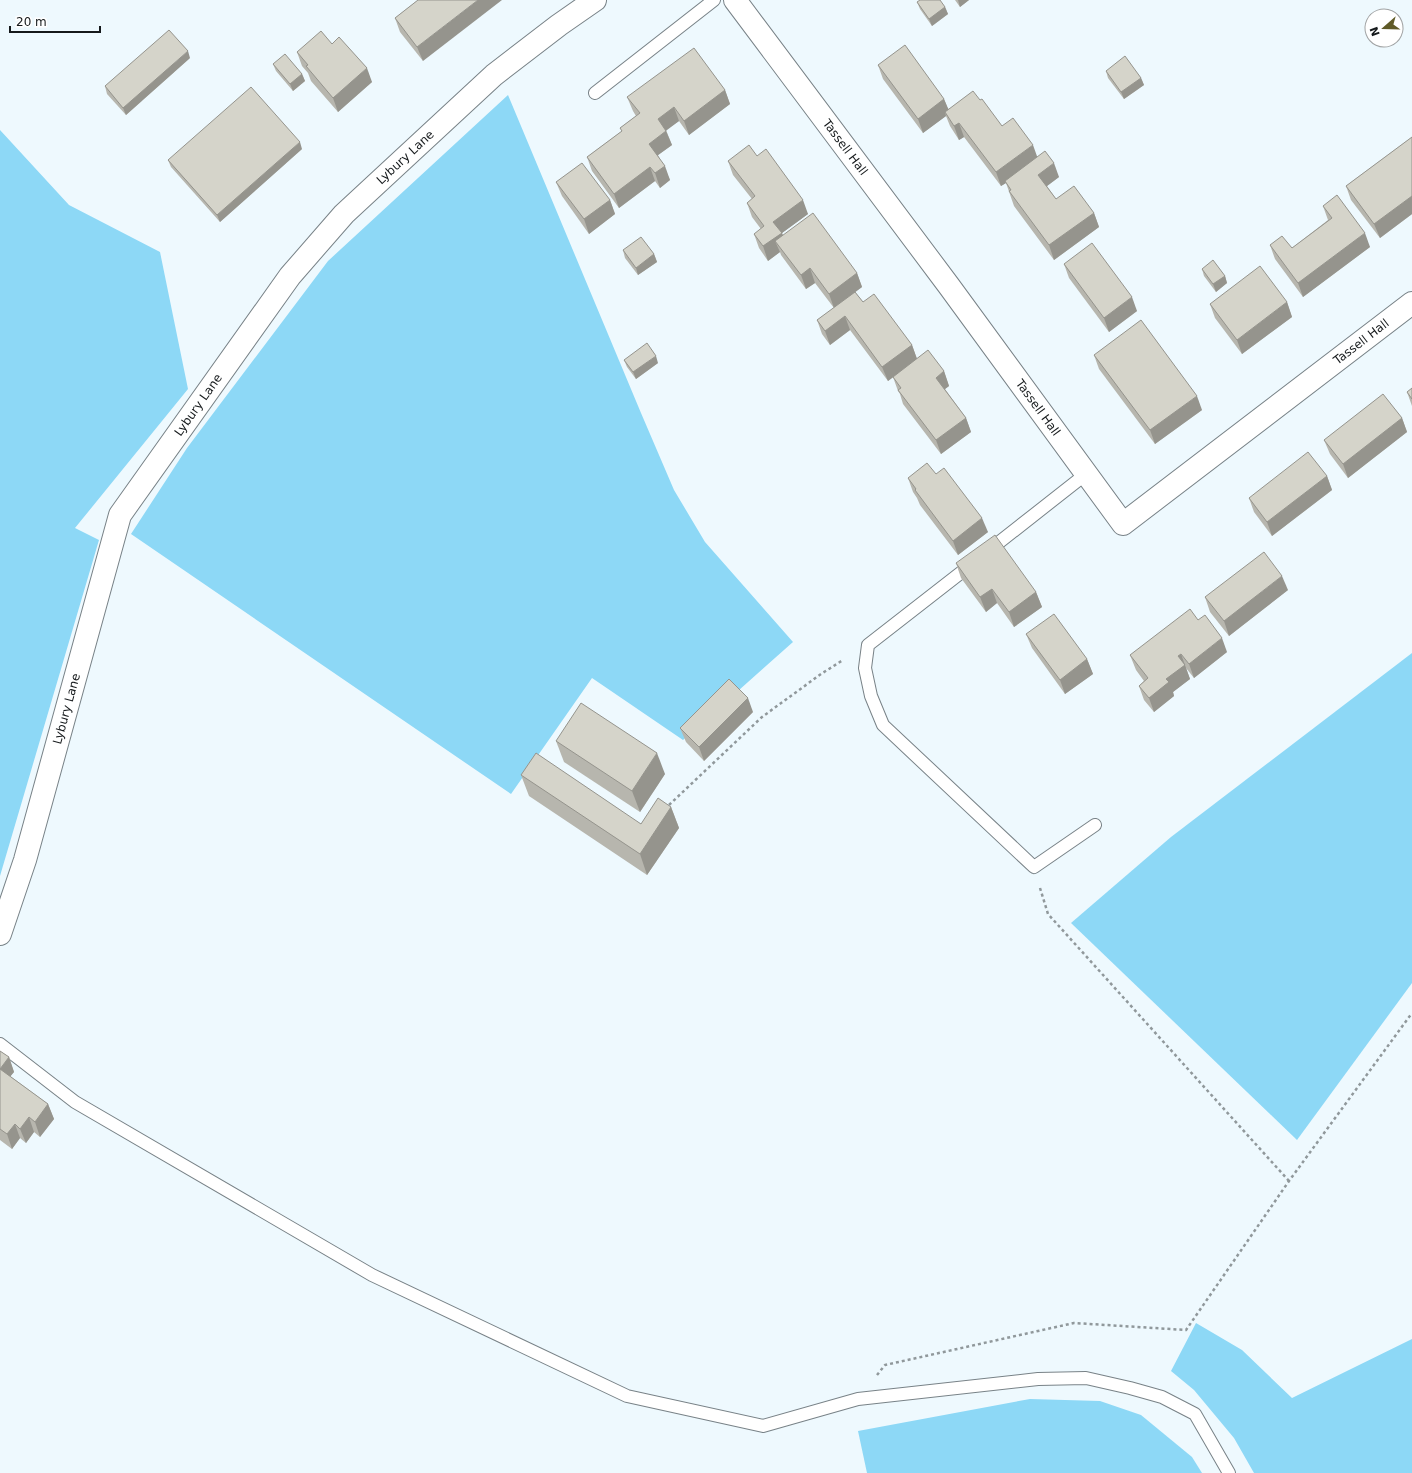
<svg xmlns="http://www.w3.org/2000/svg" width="1412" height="1473" viewBox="0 0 1412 1473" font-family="'DejaVu Sans',sans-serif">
	<rect width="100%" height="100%" fill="#eef9fe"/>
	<g fill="#8dd8f6">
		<polygon points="508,95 641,413 674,490 705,542 793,642 683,740 592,678 511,794 131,534 187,448 328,261"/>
		<polygon points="0,130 69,205 160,252 188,389 75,528 99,540 0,876"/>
		<polygon points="1412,653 1412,983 1297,1140 1071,923 1171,837"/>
		<polygon points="1196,1323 1242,1350 1292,1398 1412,1339 1412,1473 1254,1473 1234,1438 1194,1390 1171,1371"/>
		<polygon points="1030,1399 1100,1401 1141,1415 1192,1457 1202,1473 867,1473 858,1431"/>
	</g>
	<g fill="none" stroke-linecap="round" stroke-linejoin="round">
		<defs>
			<g id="service">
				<polyline points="595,93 714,0"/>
				<polyline points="988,551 1086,474"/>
				<polyline points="972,564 868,645 865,668 871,696 883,725 1034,867 1095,825"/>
				<polyline points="0,1044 75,1102 372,1275 627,1396 763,1426 858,1399 1038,1379 1086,1378 1130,1388 1162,1397 1195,1414 1229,1473"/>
			</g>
			<g id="minor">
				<path id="s1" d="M735,0L949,286L1123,524L1412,303"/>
			</g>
			<g id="tertiary">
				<path id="s2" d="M0,934L25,860L120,515L290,276L344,214L494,75L559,25L595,0"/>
			</g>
		</defs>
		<use href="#service" stroke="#788287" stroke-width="14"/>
		<use href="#minor" stroke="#788287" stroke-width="24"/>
		<use href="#tertiary" stroke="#788287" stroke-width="24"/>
		<g stroke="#90989b" stroke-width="2.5" stroke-dasharray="3 3" stroke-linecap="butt">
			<polyline points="669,805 762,717 821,674 843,660"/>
			<polyline points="1040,888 1048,914 1289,1181"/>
			<polyline points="877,1375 885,1365 1074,1323 1186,1330 1289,1181 1412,1013"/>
		</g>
		<use href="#service" stroke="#fff" stroke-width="12"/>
		<use href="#minor" stroke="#fff" stroke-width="22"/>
		<use href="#tertiary" stroke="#fff" stroke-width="22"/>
	</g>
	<g fill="#b7b6ae">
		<polygon points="418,0 423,61 400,32 395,18"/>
		<polygon points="955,0 969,0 960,7"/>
		<polygon points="917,2 945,7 948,14 932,26 920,9"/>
		<polygon points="332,44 372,82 338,112 311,81 308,73 302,66 297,52"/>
		<polygon points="190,58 126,115 107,94 105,86"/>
		<polygon points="273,64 302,74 305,81 293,91 276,71"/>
		<polygon points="878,65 944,99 948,109 980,100 1002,126 1059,177 1047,186 1056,199 1094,213 1099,227 1054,260 1014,206 1006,183 1001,186 964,137 959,140 950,126 946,116 923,133 883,79"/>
		<polygon points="1106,71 1141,78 1144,85 1124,99 1108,78"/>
		<polygon points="725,90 730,104 689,135 679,121 666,130 672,145 658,155 670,180 660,188 655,181 619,208 592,171 587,157 622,131 620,128 636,116 633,111 627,97"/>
		<polygon points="1412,137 1412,214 1380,238 1351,200 1346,186"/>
		<polygon points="302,149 220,222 171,167 168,160"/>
		<polygon points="757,156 808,214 782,233 783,235 857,273 862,287 855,292 863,302 912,345 917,359 888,381 850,330 830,345 822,334 817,320 834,308 815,283 806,289 781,255 780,252 768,261 759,248 754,234 761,229 752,217 747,203 752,199 733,175 728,161"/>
		<polygon points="556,182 610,200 615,214 589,234 562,196"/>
		<polygon points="1323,206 1370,247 1303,297 1275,259 1270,245 1292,248 1328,220"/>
		<polygon points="623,250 654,254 657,262 638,275 625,258"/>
		<polygon points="1064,264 1137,311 1109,332 1069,278"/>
		<polygon points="1202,269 1225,276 1227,283 1216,292 1204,276"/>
		<polygon points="1287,302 1292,317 1242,354 1215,318 1210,304"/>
		<polygon points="1094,355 1202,410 1155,444 1099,369"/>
		<polygon points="624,360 658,363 636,379 627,367"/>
		<polygon points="944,371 949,386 945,389 966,418 971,432 941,454 903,404 900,394 898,391 893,377"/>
		<polygon points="1412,388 1412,406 1407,392"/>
		<polygon points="1402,418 1407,432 1348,478 1330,454 1324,440"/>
		<polygon points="1327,476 1332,490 1272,536 1254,512 1249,498"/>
		<polygon points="908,478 988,532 958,555 920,505 917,498 913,492"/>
		<polygon points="956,563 1036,592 1042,607 1014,627 997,603 986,612 961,578"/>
		<polygon points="1288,590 1229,636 1210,612 1205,597"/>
		<polygon points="1026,634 1087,659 1093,674 1065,694 1032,648"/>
		<polygon points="1227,652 1194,678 1186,668 1190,679 1173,692 1174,696 1154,712 1144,700 1139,686 1144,681 1136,670 1130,655"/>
		<polygon points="753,712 704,761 686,742 680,728"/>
		<polygon points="556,741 665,774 640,812 564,762"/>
		<polygon points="521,775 641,824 671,807 679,828 647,875 529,796"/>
		<polygon points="0,1051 9,1057 14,1072 10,1076 48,1104 54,1119 40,1137 34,1132 26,1143 20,1138 12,1149 0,1140"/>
	</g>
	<g fill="#95948d">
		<polygon points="478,0 502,0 423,61 417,47"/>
		<polygon points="958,0 969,0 960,7"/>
		<polygon points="945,7 948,14 932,26 929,19"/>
		<polygon points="188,51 190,58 126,115 123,108"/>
		<polygon points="367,68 372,82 338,112 333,98"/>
		<polygon points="302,74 305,81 293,91 290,84"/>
		<polygon points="1141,78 1144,85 1124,99 1121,92"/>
		<polygon points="725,90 730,104 689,135 684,121"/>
		<polygon points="944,99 950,113 945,112 946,116 923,133 918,119"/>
		<polygon points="674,107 679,121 663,133 658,119"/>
		<polygon points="959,123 964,137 959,140 954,126"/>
		<polygon points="666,131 672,145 654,158 649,144"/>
		<polygon points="300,142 302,149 220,222 217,215"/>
		<polygon points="1033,145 1038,159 1005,181 1006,183 1001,186 996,172"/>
		<polygon points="1054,163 1059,177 1043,189 1038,175"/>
		<polygon points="665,166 670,180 660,188 655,173"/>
		<polygon points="650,167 655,181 619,208 614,194"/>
		<polygon points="1412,196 1412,214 1380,238 1374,224"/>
		<polygon points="610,200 615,214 589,234 584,219"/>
		<polygon points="803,200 808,214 782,233 787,247 775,241 780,252 768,261 763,246 773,222"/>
		<polygon points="1094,213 1099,227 1054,260 1049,245"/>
		<polygon points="1365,233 1370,247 1303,297 1298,283"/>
		<polygon points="654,254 657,262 638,275 636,268"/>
		<polygon points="810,268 815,283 806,289 801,275"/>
		<polygon points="857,273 862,287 834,308 829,294"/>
		<polygon points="1225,276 1227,283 1216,292 1213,284"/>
		<polygon points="1132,297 1137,311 1109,332 1104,318"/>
		<polygon points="1287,302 1292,317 1242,354 1237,340"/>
		<polygon points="845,316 850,330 830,345 825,331"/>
		<polygon points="912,345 917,359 888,381 882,367"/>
		<polygon points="656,356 658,363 636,379 633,372"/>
		<polygon points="944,371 949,386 941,392 936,378"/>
		<polygon points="1197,396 1202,410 1155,444 1150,430"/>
		<polygon points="966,418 971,432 941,454 936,440"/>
		<polygon points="1402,418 1407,432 1348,478 1343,464"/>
		<polygon points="1327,476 1332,490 1272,536 1267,522"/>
		<polygon points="982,518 988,532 958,555 953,541"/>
		<polygon points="1282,576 1288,590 1229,636 1224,621"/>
		<polygon points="992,589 997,603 986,612 980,597"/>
		<polygon points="1036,592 1042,607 1014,627 1009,612"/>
		<polygon points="1222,638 1227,652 1194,678 1189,664"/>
		<polygon points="1181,654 1190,679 1173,692 1174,696 1154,712 1149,698 1166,679 1178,656"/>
		<polygon points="1087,659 1093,674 1065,694 1060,680"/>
		<polygon points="748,698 753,712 704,761 699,747"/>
		<polygon points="657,753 665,774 640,812 632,791"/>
		<polygon points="671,807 679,828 647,875 640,854"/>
		<polygon points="9,1057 14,1072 5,1083 0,1069"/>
		<polygon points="48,1104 54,1119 40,1137 35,1122"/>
		<polygon points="29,1117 34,1132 26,1143 20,1129"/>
		<polygon points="15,1124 20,1138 12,1149 7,1134"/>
	</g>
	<g fill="#d5d4ca" stroke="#95948d">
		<polygon points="418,0 478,0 417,47 395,18"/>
		<polygon points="920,0 940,0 945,7 929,19 917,2"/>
		<polygon points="169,30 188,51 123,108 105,86"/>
		<polygon points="321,31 332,44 339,37 367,68 333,98 306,66 308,65 297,52"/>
		<polygon points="905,45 944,99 918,119 878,65"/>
		<polygon points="694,48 725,90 684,121 674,107 658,119 666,131 649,144 665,166 655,173 650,167 614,194 587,157 622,131 620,128 640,113 627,97"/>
		<polygon points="285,54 302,74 290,84 273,64"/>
		<polygon points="1125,56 1141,78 1121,92 1106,71"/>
		<polygon points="251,87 300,142 217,215 168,160"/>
		<polygon points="973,91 980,100 982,99 1002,126 1013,118 1033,145 996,172 959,123 954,126 945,112"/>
		<polygon points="1412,137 1412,196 1374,224 1346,186"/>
		<polygon points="749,145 757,156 766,149 803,200 773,222 782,233 763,246 754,234 764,226 747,203 755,196 728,161"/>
		<polygon points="1045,151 1054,163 1038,175 1056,199 1074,186 1094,213 1049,245 1009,191 1011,190 1005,181"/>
		<polygon points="582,163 610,200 584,219 556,182"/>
		<polygon points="1337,195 1365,233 1298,283 1270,245 1282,236 1292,248 1332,218 1323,206"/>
		<polygon points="813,213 857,273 829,294 810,268 801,275 775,241"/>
		<polygon points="641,237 654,254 636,268 623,250"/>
		<polygon points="1092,243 1132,297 1104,318 1064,264"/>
		<polygon points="1213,260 1225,276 1213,284 1202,269"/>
		<polygon points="1260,266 1287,302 1237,340 1210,304"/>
		<polygon points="855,292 863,302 874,294 912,345 882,367 845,316 825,331 817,320"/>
		<polygon points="1141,320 1197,396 1150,430 1094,355"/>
		<polygon points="647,343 656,356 633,372 624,360"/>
		<polygon points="928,350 944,371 936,378 966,418 936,440 898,390 901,388 893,377"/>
		<polygon points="1412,388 1412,399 1407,392"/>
		<polygon points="1383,394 1402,418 1343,464 1324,440"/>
		<polygon points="1308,452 1327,476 1267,522 1249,498"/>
		<polygon points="927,463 936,474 944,468 982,518 953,541 915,490 916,489 908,478"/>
		<polygon points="995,535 1036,592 1009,612 992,589 980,597 956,563"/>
		<polygon points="1264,552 1282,576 1224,621 1205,597"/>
		<polygon points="1190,609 1198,620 1205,615 1222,638 1189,664 1181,654 1178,656 1185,665 1166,679 1169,682 1149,698 1139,686 1148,678 1130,655"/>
		<polygon points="1054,614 1087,659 1060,680 1026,634"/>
		<polygon points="729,679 748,698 699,747 680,728"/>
		<polygon points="581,703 657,753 632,791 556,741"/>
		<polygon points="536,753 641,824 658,798 671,807 640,854 521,775"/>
		<polygon points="0,1051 9,1057 0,1069 48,1104 35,1122 29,1117 20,1129 15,1124 7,1134 0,1129"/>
	</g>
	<g text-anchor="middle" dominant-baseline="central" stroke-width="4" stroke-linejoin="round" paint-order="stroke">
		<g font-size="12" fill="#15191b" stroke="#fff">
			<text stroke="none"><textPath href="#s1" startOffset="184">Tassell Hall</textPath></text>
			<text stroke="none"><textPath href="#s2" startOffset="895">Lybury Lane</textPath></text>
			<text stroke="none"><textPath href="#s1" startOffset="952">Tassell Hall</textPath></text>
			<text stroke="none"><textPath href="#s2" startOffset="571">Lybury Lane</textPath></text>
			<text stroke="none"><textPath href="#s1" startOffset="508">Tassell Hall</textPath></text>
			<text stroke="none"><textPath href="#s2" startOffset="235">Lybury Lane</textPath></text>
		</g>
	</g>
	<g transform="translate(1384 28) rotate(250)"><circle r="19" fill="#ffffff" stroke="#a1a3a4"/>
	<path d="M0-3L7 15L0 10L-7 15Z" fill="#5f5a27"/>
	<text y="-6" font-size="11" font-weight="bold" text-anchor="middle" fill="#15191b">N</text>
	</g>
	<path d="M10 26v6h90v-6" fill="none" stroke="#15191b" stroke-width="2"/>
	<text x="16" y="26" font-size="12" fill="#15191b" stroke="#ffffff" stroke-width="3" paint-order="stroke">20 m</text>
</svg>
